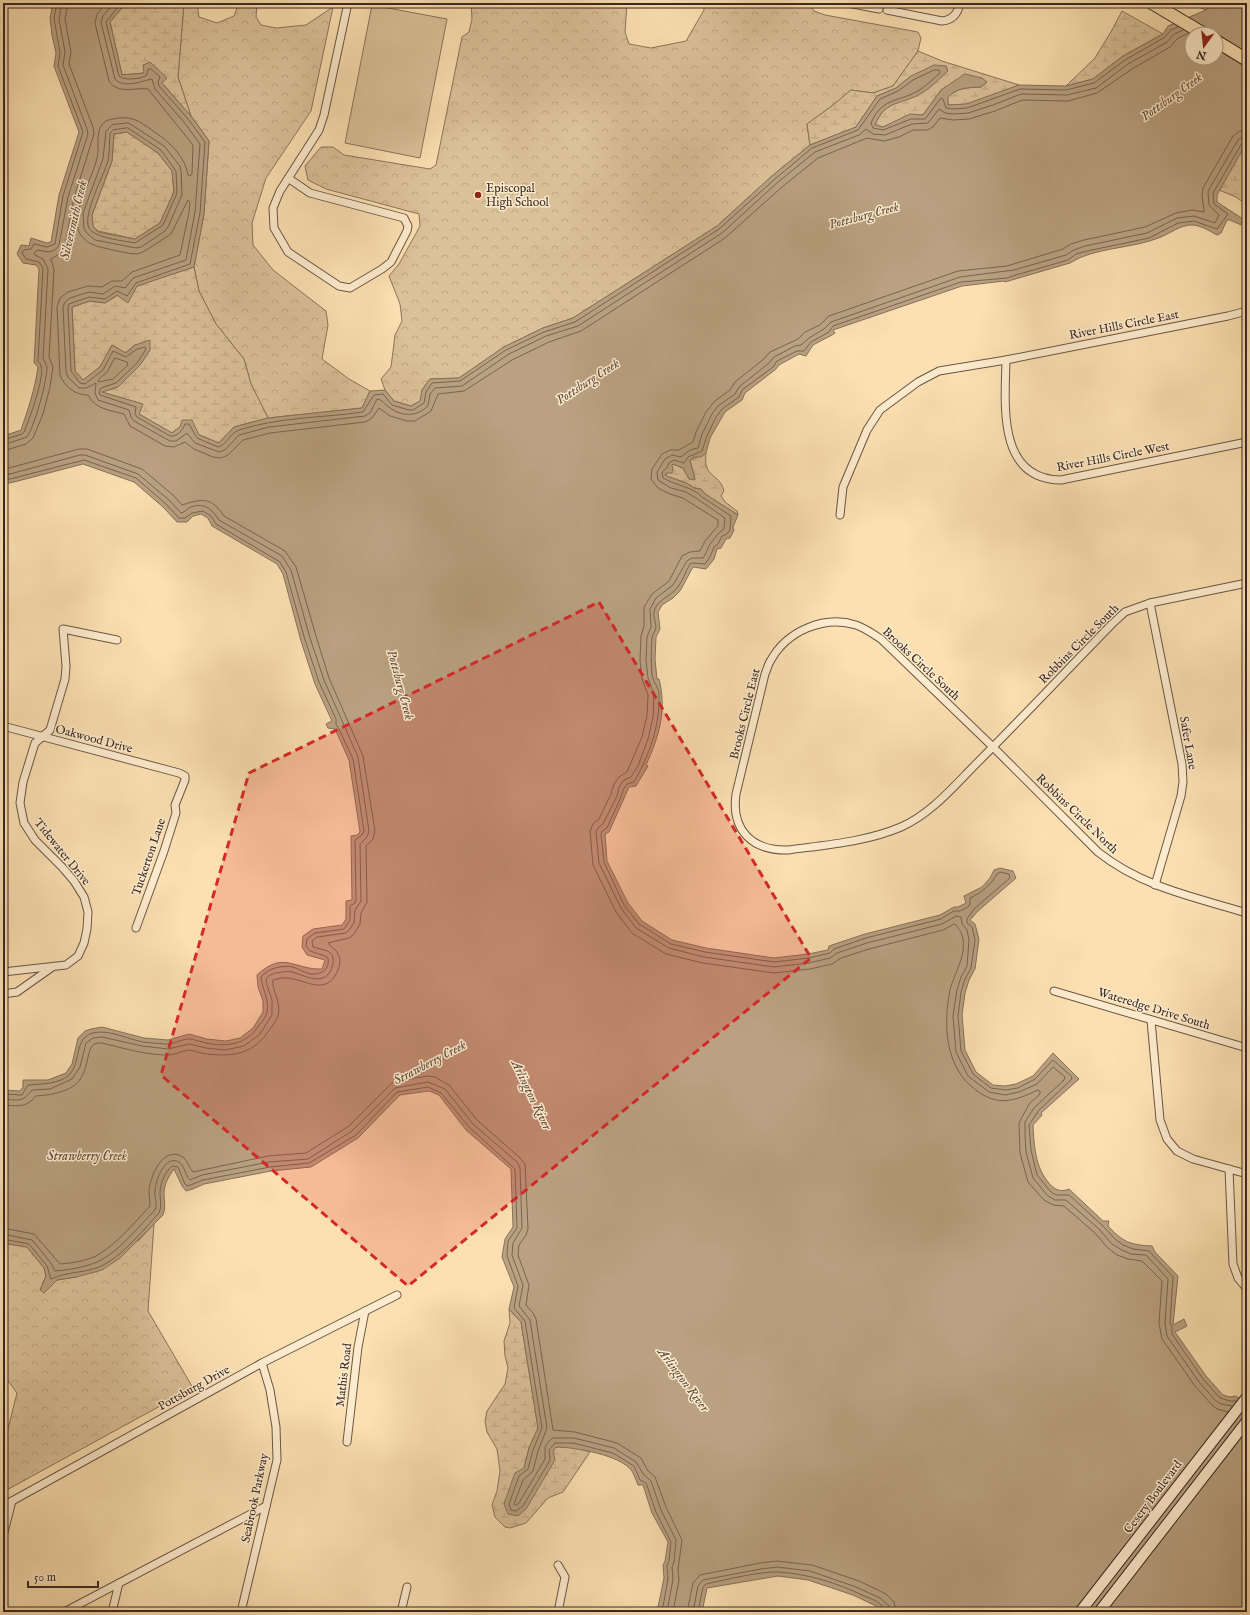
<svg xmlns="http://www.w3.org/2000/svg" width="1250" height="1615" viewBox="0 0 1250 1615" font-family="'IM FELL English',serif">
	<defs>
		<pattern id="forest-crowns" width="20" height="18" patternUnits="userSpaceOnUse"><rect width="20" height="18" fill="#dbc199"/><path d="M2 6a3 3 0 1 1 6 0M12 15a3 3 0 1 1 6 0" fill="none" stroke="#bda684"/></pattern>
		<pattern id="wetland-marsh" width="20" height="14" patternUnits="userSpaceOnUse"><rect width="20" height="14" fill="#dbc199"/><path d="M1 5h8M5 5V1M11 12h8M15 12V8" fill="none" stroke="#bda684"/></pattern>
	</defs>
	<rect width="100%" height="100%" fill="#fce0b2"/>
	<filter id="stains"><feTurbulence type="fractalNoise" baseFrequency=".005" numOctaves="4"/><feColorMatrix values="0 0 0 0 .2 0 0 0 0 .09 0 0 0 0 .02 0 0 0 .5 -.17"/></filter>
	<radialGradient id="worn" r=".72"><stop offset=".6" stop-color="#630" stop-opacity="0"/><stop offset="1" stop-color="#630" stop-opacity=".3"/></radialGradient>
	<polygon fill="#dbc199" stroke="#8a745d" points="372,5 447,19 420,158 345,143"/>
	<g fill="url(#forest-crowns)" stroke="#8a745d">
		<polygon points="184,3 197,3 199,17 217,23 234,16 239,3 256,3 257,5 256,17 261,25 276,28 306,25 333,7 311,111 266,178 252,223 253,245 273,270 326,311 328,325 322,359 349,379 370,391 362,408 268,418 251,384 244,359 216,324 199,291 194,267 204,214 209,141 191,116 178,77"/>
		<polygon points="471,3 627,3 625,32 629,44 651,48 686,41 704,10 704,3 809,3 814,11 825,15 918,32 921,38 918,51 893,86 873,93 851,90 832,106 807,124 810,145 773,175 717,226 573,318 543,328 504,347 459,378 430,379 422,390 421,401 411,406 394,401 385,390 381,379 391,367 395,335 402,321 400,304 389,276 399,264 420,226 419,214 326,189 308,180 305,166 321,147 333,147 344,155 430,169 436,165 462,37 469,32 472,19"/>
		<polygon points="1188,3 1215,3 1206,10"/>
		<polygon points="154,1224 148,1311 193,1388 3,1492 3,1449 17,1393 3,1374 3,1243 27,1247 44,1268 46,1276 40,1290 57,1280 76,1277 139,1240"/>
	</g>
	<g fill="url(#wetland-marsh)" stroke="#8a745d">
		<polygon points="126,3 184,3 178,77 191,116 162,83 167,78 144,73 122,75 110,22"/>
		<polygon points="1122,11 1163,34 1123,56 1093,79 1066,86 1095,58 1112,30"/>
		<path d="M918,51L942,61L1019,85C998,94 972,108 948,105L947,97C959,87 966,88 981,87L987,82L941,90L923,115H910L883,127L875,125C881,112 886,106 900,102L911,76L896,88L877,96L856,127L810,145L807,124L832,106L851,90L873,93L893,86Z"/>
		<polygon points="127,132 158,153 172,171 174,192 160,223 135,239 98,231 93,226 92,215 112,161 114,134"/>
		<polygon points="1243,148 1247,150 1247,205 1236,197 1219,190"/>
		<path d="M194,267L199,291L216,324L244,359L251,384L268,418L234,427L219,443L180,427L172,433L139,414L142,404L101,392L118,387L140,365L150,350L135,345L125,353L112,345L100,367L83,380L75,371L72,307L90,301L105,303C132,285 164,277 194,267Z"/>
		<path d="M706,453C703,479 719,472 724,491L721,496L725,502L737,511L738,515L704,494L701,489L694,488C690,483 673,479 665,475L673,470L671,466L673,464L683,468L689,479H695L690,460C695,457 701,457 706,453Z"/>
		<polygon points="509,1309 521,1322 538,1428 529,1448 524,1468 504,1504 556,1447 572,1447 590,1452 563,1492 548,1498 526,1523 510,1528 505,1527 495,1517 492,1505 497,1491 500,1471 497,1449 487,1432 485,1421 487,1411 505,1384 508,1368 505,1356 504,1341 510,1323"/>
	</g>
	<path fill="#b9a181" stroke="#85715b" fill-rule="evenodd" d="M53,3H126L110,22L122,75L144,73L143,65L150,62L167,78L162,83L191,116L209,141L204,214L194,267L137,286L128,303L117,295L105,303L90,301L72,307L75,371L83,380L100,367L112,345L126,353L135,345L150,340V350L140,365L118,387L102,392L143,404L139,414L172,433L180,427L182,420H192L199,435L219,443L234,427L268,418L362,408L370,391L385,390L394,401L411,406L420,401L422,390L430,379L459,378L504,347L543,328L573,318L717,226L773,175L810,145L856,127L877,96L896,88L911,76L934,65L946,66L948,71C940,78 931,88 922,93C903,105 885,99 875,125L883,127L910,114L923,115L941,90L965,74L982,78L987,82L981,87C966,88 959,87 948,97V105L966,104L1019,85L1066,86L1093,79L1123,56L1163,34L1168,26L1206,10L1215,3H1247V142L1217,195V202L1243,219L1241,225L1230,220H1227L1221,233L1217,235C1210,231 1200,225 1192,225C1180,225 1171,233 1161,237C1133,249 1094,247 1070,263L1005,282L1004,281L962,286L833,330L835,333L832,335L813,345L806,356L799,354L779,365L776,369L745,393L742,400L725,412L710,438L706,453L701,457H694L690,460L695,480L689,479L683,468L673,464L672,465L673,471L672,473H666L665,475C673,479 690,483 694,488L701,489L705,494L738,515L733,527L734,530L730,538L726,539L721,548L717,549L714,559L706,569L693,567L680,591L673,598L662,605L658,612L660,629L656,637L655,659L657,679H659C667,710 659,737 646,765L648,766L636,786L629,787L609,832L605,834L607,861L628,903L642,921L672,940L706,948L774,958L808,954L828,950L829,946L865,934L940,915L954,907H958L966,903L964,896L982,887L990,878L994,870L1000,868L1013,871L1016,878L978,911L970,920L975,924L979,939L975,969L969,980L965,993L962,1015L965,1050L976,1072L993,1085L1005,1086L1016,1084L1033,1076L1053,1053L1079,1079L1041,1113L1042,1115L1033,1125C1034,1145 1035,1166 1048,1182C1054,1189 1059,1193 1069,1189L1103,1221H1109L1108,1226C1123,1242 1130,1245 1152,1246L1155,1252L1178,1276L1173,1325L1184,1319L1187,1326L1175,1332L1206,1376L1223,1395L1230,1397L1235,1396L1247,1401V1612H883L876,1606L853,1595L808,1580L778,1576L707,1588L702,1612H657L664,1578L663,1565L665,1561L668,1542L652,1513L643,1485H638C636,1480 634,1475 632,1471C621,1455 574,1447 556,1447L553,1451L555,1460L526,1509L518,1516L508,1514L504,1504L515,1473L524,1468L529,1448L538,1428L521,1322L509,1309L514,1287L502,1257L505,1239L513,1227L511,1169L466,1130L439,1095L429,1091L400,1095L358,1138L311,1167L271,1171L204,1184L193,1189L186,1191L182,1186L174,1169C169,1176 164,1184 164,1193C164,1201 166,1207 163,1215L120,1258L102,1270L76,1277L57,1280L44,1293L40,1290L46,1276L44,1268L27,1247L3,1243V1090L20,1091L23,1087V1080H48L66,1073L72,1064L78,1038L85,1031L91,1029L102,1027L144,1038L168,1040L189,1034L207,1039L226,1041L240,1038L253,1028L263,1012V1001L258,987L257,975C284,950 294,970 322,969L325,960L307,955L302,947L303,936L313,929L342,925L346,919V901L352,900L351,836L357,835L360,832L349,760L335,729L328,728L326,724L332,721L315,684L301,641L283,574L277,564L212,526L208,518L201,514L193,516L187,522H177L163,507L134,482L83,464L10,483L3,482V436L21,430C28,409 35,389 38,367L34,363L39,269L36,265L23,263L17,254L21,245L29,246L31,238L47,243L51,242L59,195L79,132L54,66L56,53L52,35L50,18ZM1192,34H1216V58H1192ZM127,132L158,153L172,171L174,192L160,223L135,239L98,232L93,226L92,215L112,161L114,134Z"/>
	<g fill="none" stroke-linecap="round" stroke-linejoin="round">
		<g stroke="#786451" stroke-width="1">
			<path d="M106,3L97,14L95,23L109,81C118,95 135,87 148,89L193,145L192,174L190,176L188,175C185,157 171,143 156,133C143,124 135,116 118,118C114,119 110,119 106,121C94,129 100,146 97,158C90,189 52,237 104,248C115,250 127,254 137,254L143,252L171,234L188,200L190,202L189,212L180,255L132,272L122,281H112L102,287L88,286L68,292L60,298L57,307L60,375C65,387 75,395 88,395C95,409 109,410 124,414L130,426L165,446L174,447L185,442L194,449L213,457L221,458L228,455L243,440L270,433L365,422L372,418L379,408L390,416L407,421H415L431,411L438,394L464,391L512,360L549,342L581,331L725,238L782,187L818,158L867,138L884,141L899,137L913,130H927L933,127L940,118L953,120L969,119L995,111L1022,100L1068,101L1097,93L1132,69L1170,47L1178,38L1189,33"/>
			<path d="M114,3L103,16L101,22L115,79C124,89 142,81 152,79L155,89L184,122L200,144L195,212L186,260L133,278L125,288L115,286L103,294L89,292L70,298L65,302L63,307L66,372L68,377L79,388H86L96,383L95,393L98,400L129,410L131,417L134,421L170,441H176L187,433L195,443L219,452L225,450L239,435L269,427L365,416L370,413L377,399L381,400C394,414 412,421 428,406L430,394L435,388L462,386L509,354L546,336L578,326L722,233L778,182L815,152L859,135L866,129L873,134L885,135L912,124L928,123L939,109L945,113L953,114L968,113L993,105L1021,94L1067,95L1096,88L1128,64L1167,42L1174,34L1183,30"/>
			<path d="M121,3L106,22L119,76C124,81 142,79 147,75L148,69H151L160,77L158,82L159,86L188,119L205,142L200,213L190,264L136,283L127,296L117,291L105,299L89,297L69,304L68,308L71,371L80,383L85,384L103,370L113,351L126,357L137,349L145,347L146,349L137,363L116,383L101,388L99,392L100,395L136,407L135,414L137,417L170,436C177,437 183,430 185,424H189L197,438L218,447C227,445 230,433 239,430C279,417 322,418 363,412L374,395L383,394L392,405L409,410H413L424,403L426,392L432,383L460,381L506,350L544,332L575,322L719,229L775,179L812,148L858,130L880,99L898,91L913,80L934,70H939L940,73C934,78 927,85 921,89C901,103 883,95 871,123L873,128L883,130L911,119H925L941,98L943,99L946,108L954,109L967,108L1020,89L1066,90L1094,83L1125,60L1165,37L1171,30L1178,27"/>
			<polygon points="128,123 132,125 164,146 180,166 181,171 182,195 168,227 165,231 141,247 136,248 95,240 87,233 84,229 83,213 103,159 106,131 112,125"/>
			<path d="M128,128L161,150L176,171L177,193L163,225L135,243C125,241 94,238 89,228C82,215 104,175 108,161C110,152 109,142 110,133L113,130Z"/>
			<polygon points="115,358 127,362 128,365 113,379 99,382 98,380 107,372"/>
			<path d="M3,440L22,434L24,432C29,420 45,377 41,366C41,364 39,363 38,361L43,268L39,262L26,259L22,253L24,250L31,249L34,244L47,247L55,244L63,196L83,132L58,66L60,53L54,18L57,3"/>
			<path d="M3,445L27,437C35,425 47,381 47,367C46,364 45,362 43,359L48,269L43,259L35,255L34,253L38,250C46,252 54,254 59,245L68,197L88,134L87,129L63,65L65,52L59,19L62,3"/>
			<polyline points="3,451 26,444 33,438 43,414 50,387 53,367 49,357 54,270 51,259 61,253 65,246 74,198 94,134 93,127 69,64 71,52 65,19 68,3"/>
			<path d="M3,468H9L79,449H87L142,469L173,495L182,505C201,499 211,496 224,516L285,551L296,567L316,636L329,678L363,756L375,831L373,839L366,846L367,902L361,913L360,924L354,934L349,938L328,943C330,947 336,949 338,954C341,959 340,966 337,972C326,996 306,980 288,978C283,977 278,979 273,980C271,989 282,1002 278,1016C276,1021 273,1025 270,1029C254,1054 234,1057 207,1054C201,1054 194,1050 189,1050C182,1051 175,1055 168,1055C145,1055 123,1048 102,1043C99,1043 95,1043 93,1045C86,1052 89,1073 75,1085C64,1093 49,1095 36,1096C26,1108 18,1106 3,1105"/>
			<path d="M3,474H10L80,455H85L138,474L169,500L181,513C185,512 186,510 189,508C203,501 212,509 219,520L282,556L291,570L310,638L324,680L358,757L369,831L367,837L360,844L361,901L355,910L354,923L349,930L346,933L317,937L312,941L313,947L328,951L332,955C334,960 333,965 331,970C323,987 304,975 292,972C287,971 282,972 276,973C272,974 269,975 266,979L267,985L272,1000V1015L260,1034L244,1046L225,1050L206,1048L189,1044L168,1049L142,1046L102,1037L93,1038L86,1043L80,1067L72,1079L50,1089L32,1090C22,1103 19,1100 3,1099"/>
			<path d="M3,479H10L84,460L136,478L166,504L179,518H185L192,513L203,511L211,516L216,524L280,562L286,572L305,640L319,682L336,719V725L338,727L353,759L364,831L362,835L355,840L356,900L355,903L350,906V920L344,929L315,933L307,939L306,946L310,951L325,956L328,958C330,969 322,975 311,974C305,973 299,969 293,967C282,965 268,968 261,977C262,989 270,1001 267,1012C266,1017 262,1022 259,1025C247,1045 227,1047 206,1043C201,1042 196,1040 191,1039C182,1038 174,1045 165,1044C157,1043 150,1043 143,1042C127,1039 109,1029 93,1033C74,1037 81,1064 69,1075C60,1084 40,1084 28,1085L22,1095L3,1094"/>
			<path d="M3,1228L34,1234L60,1264C71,1263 86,1261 96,1256C117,1244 134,1223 150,1206C150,1201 149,1196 149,1191C150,1176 163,1145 183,1157C188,1161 189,1168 193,1172L268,1156L306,1153L349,1126L392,1083L397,1081L428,1076L435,1077L449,1085L477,1120L520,1158L525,1164L528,1229L526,1235L519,1245L518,1255L529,1285L526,1305L533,1313L536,1319L553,1430L575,1432L617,1443L641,1458L648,1471L655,1477L666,1507L682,1540L678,1569L679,1580L673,1612"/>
			<path d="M3,1234L32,1240L51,1263L55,1271C69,1270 85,1267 97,1262C118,1253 139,1226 155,1210C158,1204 154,1197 155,1191C155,1181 165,1154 179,1162C185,1166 185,1176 190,1180L202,1175L269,1162L308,1159L352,1131L395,1088L428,1082L445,1089L473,1124L517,1162L520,1168L522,1228L513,1243L512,1255L523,1285L519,1306L530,1320L547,1428L538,1451L533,1471L523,1480L514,1504L516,1505L519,1503L545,1459V1447L549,1441L553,1438H574L614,1448L636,1462L644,1475L651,1481L661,1510L676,1540L674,1562L672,1567L673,1579L667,1612"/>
			<path d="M3,1239L29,1244L47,1266L51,1279C65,1272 84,1273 99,1267C121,1258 143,1230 159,1213C162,1206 160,1200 160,1193C160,1183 165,1172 172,1166L178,1167L185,1184L188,1186L203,1180L270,1167L309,1163L356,1135L397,1092L428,1087L441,1093L469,1127L515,1169L517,1228L508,1241L507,1256L518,1286L514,1308L525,1321L542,1428L533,1450L528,1469L519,1476L509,1504L511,1510L516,1511L523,1506L550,1460L549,1450L555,1443H573L613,1453L634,1466L640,1480L646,1483L656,1512L671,1542L669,1561L667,1566L668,1579L662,1612"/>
			<path d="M1237,1401H1230L1220,1398L1203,1379L1172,1334V1328L1170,1323L1173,1277L1149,1251L1133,1249L1123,1245L1115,1239L1103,1226L1069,1195H1056L1051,1192L1037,1175L1031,1150L1029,1125L1039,1110L1071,1080L1072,1077L1053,1060L1035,1079L1018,1088L1006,1090L991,1088L973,1074L961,1051L958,1016L961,992L965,979L971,968L975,940L972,927L967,923V919L975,908L1010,878L1009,874L1000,872L998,873C990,885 983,892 970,898V904L968,907L960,911H954L941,919L866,938L834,949L830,953L809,958L774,962L705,952L671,944L639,924L624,905L604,862L601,834L602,831L607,828L621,797L623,790L627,784L634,782C649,756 660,726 659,695C659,687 653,682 652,675C651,663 651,651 652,638C652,634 656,631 656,627C656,622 653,617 654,612C656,600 670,597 677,588C683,581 685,572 690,564L693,563L705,564L710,557L714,547L718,544L722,536L727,534L730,530L731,516L702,497C695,488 675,485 663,478L662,472L667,468L669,463L674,460L684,463L688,457L702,451L707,436L716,417L722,409L739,397L742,390L773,367L777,361L797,351H804L811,342L829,332L833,326L961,282L1007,278L1016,275L1068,260L1076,254L1087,251L1149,238L1178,223L1194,221L1217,229L1228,214L1214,204L1213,193L1242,143L1247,141"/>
			<path d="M1232,1406L1221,1404L1216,1401L1199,1382L1167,1336L1165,1323L1168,1279L1146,1255L1131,1254L1122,1250L1112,1244L1099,1229L1066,1200H1055L1048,1196L1033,1178L1026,1152L1025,1134V1122L1034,1108L1064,1080L1065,1077L1053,1067L1037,1084L1019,1092L1005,1095L989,1092L968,1076L956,1052L953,1016L957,990L961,977L967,966L969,940L967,930L962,924L961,917L956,916L942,924L867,943L837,953L830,958L809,963L774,967L704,957L669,948L636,928L621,908L599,863L596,832L598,828L603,824L617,796L619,787L624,780L631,777L638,766L648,739L653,717L654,694L648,678L646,660L647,637L651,627L650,609L656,598L673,585L687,561L692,558H703C706,554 707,550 709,546C711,542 720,531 724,529L725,518L696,498L686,492L671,488L658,480L657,472L665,459L672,455L681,457L690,450L698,448L702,434L712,414L718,406L735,394L739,387L769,363L774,357L795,346L801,345L809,338L824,329L831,322L960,277L1014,270L1066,255L1074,250L1085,246L1147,233L1177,218L1194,216L1215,223L1219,215L1209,205L1208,191L1238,140L1242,137L1247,136"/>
			<path d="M1228,1412L1217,1409L1212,1405L1195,1386L1162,1339L1159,1323L1162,1281L1142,1261L1128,1259L1117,1255L1108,1248L1095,1233L1064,1206L1053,1205L1044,1200L1028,1182L1020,1153L1019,1123L1029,1104L1040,1094V1091L1038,1090C1014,1101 998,1107 976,1090C945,1068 943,1025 950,990C954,973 968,954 962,935C961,931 958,928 956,925L954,924L943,930L869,949L841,958L832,964L810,969L774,973L703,963L666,954L632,933L616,912L593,865L590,831L593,824L599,819L611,794L614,784L619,777L627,772L642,737L647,716L648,695L642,679L640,660L641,636L644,626V607L652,594L669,581L682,556L690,552L700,551L705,541L718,526V520L683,498L670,494L658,488L651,479L652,469L662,454L670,450H679L693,442L696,432L706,412L715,401L730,390L735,382L764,359L770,352L798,339L805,332L820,325L829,316L958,271L1007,266L1063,249L1071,244L1084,240L1145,227L1176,213L1192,210L1204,212V210L1202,196L1203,188L1233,136L1240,131L1247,130"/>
			<polyline points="687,1612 693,1583 700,1575 760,1563 777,1561 812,1565 859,1581 886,1594 894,1602 896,1612"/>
			<polyline points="693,1612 698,1586 703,1580 761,1569 777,1567 810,1571 856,1587 880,1598 889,1606 890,1612"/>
			<path d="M698,1612L703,1587L706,1584C725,1580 760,1571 779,1572C808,1574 838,1583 864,1596C872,1599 884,1603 885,1612"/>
		</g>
		<defs>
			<g id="street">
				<polyline points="848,3 879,9"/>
				<path d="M887,10L942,21C952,20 958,14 960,3"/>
				<polyline points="288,178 310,193 404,218 408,226 407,231 391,262 382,269 350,288 339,286 288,252 274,228 273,208 280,191 319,130 324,115 348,3"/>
				<path d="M1006,360C1005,405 997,479 1061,480L1247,442"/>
				<polyline points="840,515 843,487 867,430 880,410 918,382 939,371 1006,360 1228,316 1247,311"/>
				<path d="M1247,583L1150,603L1125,612L1112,624C1067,670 1023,717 977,763C954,786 931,814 901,827C866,842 825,845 788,850C752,851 731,830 736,794L765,674C767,670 768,664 771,660C787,631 824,615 856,625C865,628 873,634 881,639L993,747L1098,852C1142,887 1194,897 1247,913"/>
				<polyline points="1150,603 1182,764 1183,782 1181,796 1155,885"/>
				<polyline points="3,726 179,773 185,776 185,780 175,805 176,813 164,851 136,928"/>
				<polyline points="3,972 66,965 78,956 84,943 87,929 88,912 84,897 74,881 62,867 35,840 24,823 20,803 23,782 35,743 50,730 65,679 66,666 63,629 117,640"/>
				<polyline points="1054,991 1247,1048"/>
				<polyline points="3,994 17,992 51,968"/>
				<polyline points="1151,1020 1160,1120 1167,1139 1177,1151 1193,1159 1247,1174"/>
				<polyline points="1229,1169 1233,1264 1238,1278 1247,1289"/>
				<polyline points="347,1442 358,1347 365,1311"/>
				<polyline points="3,1506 262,1363 397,1295"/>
				<polyline points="3,1536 12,1501"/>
				<polyline points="558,1565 565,1577 558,1612"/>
				<polyline points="64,1612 266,1506"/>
				<polyline points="112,1612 119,1583"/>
				<polyline points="241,1612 277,1460 276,1427 270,1390 262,1363"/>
				<polyline points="401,1612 407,1587"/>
			</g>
			<g id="secondary">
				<polyline points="1080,1612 1247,1397"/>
				<polyline points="1099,1612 1247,1421"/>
			</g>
			<g id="primary">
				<polyline points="1152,3 1204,34"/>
				<polyline points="1216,41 1247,60"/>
			</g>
		</defs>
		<use href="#street" stroke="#695645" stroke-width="9"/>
		<use href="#secondary" stroke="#382821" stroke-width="12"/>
		<use href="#primary" stroke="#382821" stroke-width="14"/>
		<use href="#street" stroke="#fdebcd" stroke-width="7"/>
		<use href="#secondary" stroke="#fdebcd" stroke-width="10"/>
		<use href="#primary" stroke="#fce0b2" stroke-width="12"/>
	</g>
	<path fill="#d62828" fill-opacity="0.2" stroke="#d62828" stroke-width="3" stroke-dasharray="8 5" stroke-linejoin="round" d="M599,602L811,958L408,1286L161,1075L249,773Z"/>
	<circle fill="#8f2418" stroke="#fdebcd" stroke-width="1.5" cx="478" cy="195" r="4"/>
	<g text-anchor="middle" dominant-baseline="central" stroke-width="3" stroke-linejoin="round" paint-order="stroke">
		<g font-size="12" fill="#382821" stroke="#fdebcd" text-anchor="start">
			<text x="486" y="188">Episcopal<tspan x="486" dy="14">High School</tspan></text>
		</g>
		<g font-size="12" fill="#382821" stroke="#fdebcd">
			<text transform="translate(1124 325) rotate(-11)">River Hills Circle East</text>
			<text transform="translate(1113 457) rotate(-11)">River Hills Circle West</text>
			<text transform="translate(1079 644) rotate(-45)">Robbins Circle South</text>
			<text transform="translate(921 664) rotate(43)">Brooks Circle South</text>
			<text transform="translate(745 714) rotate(-76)">Brooks Circle East</text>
			<text transform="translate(94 739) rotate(15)">Oakwood Drive</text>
			<text transform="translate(1188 743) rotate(80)">Safer Lane</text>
			<text transform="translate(1077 814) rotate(44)">Robbins Circle North</text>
			<text transform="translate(62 852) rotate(51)">Tidewater Drive</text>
			<text transform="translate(149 857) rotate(-71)">Tuckerton Lane</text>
			<text transform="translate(1154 1009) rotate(17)">Wateredge Drive South</text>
			<text transform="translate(344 1375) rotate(-83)">Mathis Road</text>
			<text transform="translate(194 1388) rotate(-29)">Pottsburg Drive</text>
			<text transform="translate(1153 1497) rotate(-53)">Cesery Boulevard</text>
			<text transform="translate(255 1498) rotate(-78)">Seabrook Parkway</text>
		</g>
		<g font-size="13" font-style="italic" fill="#5f4c3e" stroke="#fdebcd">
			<text transform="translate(1172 97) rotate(-36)">Pottsburg Creek</text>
			<text transform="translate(864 216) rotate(-15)">Pottsburg Creek</text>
			<text transform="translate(74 220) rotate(-77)">Silversmith Creek</text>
			<text transform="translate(588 382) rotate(-33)">Pottsburg Creek</text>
			<text transform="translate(400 685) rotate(75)">Pottsburg Creek</text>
			<text transform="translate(430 1063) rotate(-28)">Strawberry Creek</text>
			<text transform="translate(531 1095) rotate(64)">Arlington River</text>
			<text x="87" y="1156">Strawberry Creek</text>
			<text transform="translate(683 1380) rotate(53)">Arlington River</text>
		</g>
	</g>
	<rect width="1250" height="1615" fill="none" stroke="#fce0b2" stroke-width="16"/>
	<rect x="4" y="4" width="1242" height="1607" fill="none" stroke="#382821" stroke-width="2"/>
	<rect x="8" y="8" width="1234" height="1599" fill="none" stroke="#382821"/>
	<g transform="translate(1204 46) rotate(195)"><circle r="19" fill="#fdebcd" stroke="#ae9d88"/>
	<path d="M0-3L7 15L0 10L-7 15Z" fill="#8f2418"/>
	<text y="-6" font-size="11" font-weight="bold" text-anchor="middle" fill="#382821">N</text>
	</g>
	<path d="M28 1581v6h70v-6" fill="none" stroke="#382821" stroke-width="2"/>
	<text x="34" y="1581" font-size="12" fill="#382821" stroke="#fdebcd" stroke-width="3" paint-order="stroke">50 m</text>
	<rect width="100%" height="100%" filter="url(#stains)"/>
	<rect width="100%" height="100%" fill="url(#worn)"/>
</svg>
